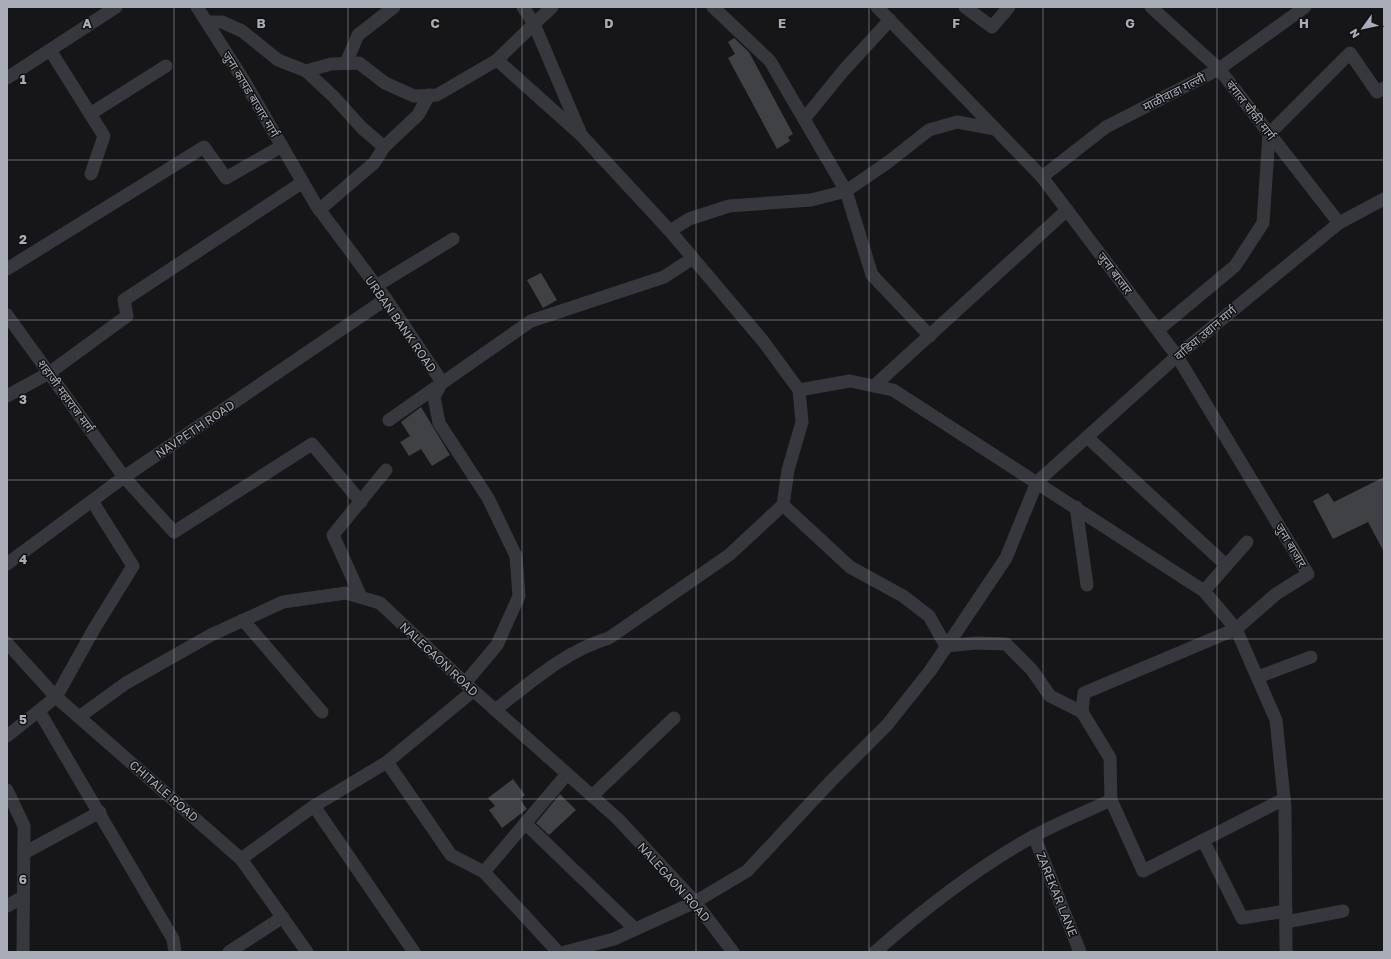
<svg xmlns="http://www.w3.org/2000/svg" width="1391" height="959" viewBox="0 0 1391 959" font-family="'Golos Text','Noto Sans Devanagari',sans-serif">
	<rect width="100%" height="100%" fill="#161618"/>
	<g fill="#404145">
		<polygon points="734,38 749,52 793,134 788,137 790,141 777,149 728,58 735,54 728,42"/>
		<polygon points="541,273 557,300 543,308 527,280"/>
		<polygon points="421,407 450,455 432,466 421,449 409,456 400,442 410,436 401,422"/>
		<polygon points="1384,477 1384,552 1368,522 1333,539 1313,501 1328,493 1334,502"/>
		<polygon points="513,779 525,795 520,799 527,809 502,828 489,810 495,806 488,798"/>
		<polygon points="560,794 576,810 549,835 536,823"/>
	</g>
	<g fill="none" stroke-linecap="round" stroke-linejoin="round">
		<g stroke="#37383d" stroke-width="13">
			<polyline points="197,7 243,79 316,205 386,299 442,382 434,397 439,423 488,498 516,556 519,596 497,645 465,683"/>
			<polyline points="552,7 534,24 580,132"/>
			<polyline points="713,7 770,61 846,191 872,275 930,336"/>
			<polyline points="965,7 992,27 1009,7"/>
			<polyline points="1151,7 1219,69 1339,223"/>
			<polyline points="207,22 222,22 242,31 278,60 306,71 331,64 359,63 385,83 414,96 437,95 497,60 534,24 523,7"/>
			<polyline points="50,50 104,136 91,174"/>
			<polyline points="497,60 582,136 670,231 763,341 799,390 802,422 788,470 783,505 850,567 903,596 929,616 946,646"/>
			<polyline points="346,63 358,35 394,7"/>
			<polyline points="306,71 333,96 362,128 384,147"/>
			<polyline points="7,78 116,7"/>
			<polyline points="90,114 166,66"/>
			<polyline points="804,119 844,70 890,20"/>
			<polyline points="1042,177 1106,127 1219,69 1305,7"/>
			<polyline points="319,210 374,163 384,147 418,115 429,95"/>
			<polyline points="670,231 689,219 729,206 811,200 846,191 887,163 929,130 957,122 995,129"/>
			<polyline points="7,269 204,147 226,178 282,146"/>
			<polyline points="376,286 453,239"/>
			<polyline points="7,315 124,477 174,532 312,444 361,502"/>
			<polyline points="1158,330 1235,266 1263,223 1269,134 1350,53 1377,92 1384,88"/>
			<polyline points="874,386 1067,210"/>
			<polyline points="799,390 850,381 893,390 1204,591 1236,629 1276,720 1285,808 1286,952"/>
			<polyline points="7,396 49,373 127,316 124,300 303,182"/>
			<polyline points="389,420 531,321 664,277 693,258"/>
			<polyline points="1087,437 1226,565"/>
			<polyline points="1076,507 1087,585"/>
			<polyline points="7,564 124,477 386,299"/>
			<polyline points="1204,591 1247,542"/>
			<polyline points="361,597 333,535 386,470"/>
			<polyline points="243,620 322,712"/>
			<polyline points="7,643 56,697 241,859 307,952"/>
			<polyline points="946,646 976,643 1006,644 1032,670 1050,696 1082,712"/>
			<polyline points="1258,677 1311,657"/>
			<path d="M495,710C531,682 565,651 609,638L729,555L783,505"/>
			<polyline points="39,711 173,939 175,952"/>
			<polyline points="79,717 126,683 211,635 283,602 346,593 380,603 465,683 618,819 695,902 733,952"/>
			<polyline points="7,736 56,697 94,629 133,566 92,501"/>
			<polyline points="387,762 451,855 484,872 558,952"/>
			<polyline points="7,790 24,826 23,952"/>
			<polyline points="592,796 674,718"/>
			<polyline points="1111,800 1143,871 1284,799"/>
			<polyline points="314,806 414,952"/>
			<polyline points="525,823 635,929"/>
			<polyline points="1034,836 1080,952"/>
			<polyline points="1203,840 1242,918 1286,911"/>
			<polyline points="24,853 100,812"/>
			<polyline points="241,859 314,806 387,762 473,691"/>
			<polyline points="484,872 567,774"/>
			<polyline points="7,906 23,897"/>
			<polyline points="1286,922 1343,911"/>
			<polyline points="229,952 283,917"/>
			<polyline points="565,952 614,939 695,902 747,871 832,780 887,725 930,671 1006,558 1037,482 1177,356 1339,223 1384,199"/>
			<path d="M875,952C924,909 976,868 1034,836C1059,822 1086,812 1111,800L1110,758L1082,712L1084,693L1236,629L1276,594L1308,574L1177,356L1042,177L877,7"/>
		</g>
	</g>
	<path fill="none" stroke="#a8adb8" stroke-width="1" stroke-opacity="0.55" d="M174,7V952M348,7V952M522,7V952M696,7V952M869,7V952M1043,7V952M1217,7V952M7,160H1384M7,320H1384M7,480H1384M7,639H1384M7,799H1384"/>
	<g text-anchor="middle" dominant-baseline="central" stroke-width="3" stroke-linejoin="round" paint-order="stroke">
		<g font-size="12" fill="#a8adb8" stroke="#111113">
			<text transform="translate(1174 92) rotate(-27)">माळीवाडा गल्ली</text>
			<text transform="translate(251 94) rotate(59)">जुना कापड बाजार मार्ग</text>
			<text transform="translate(1251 110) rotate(52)">बंगाल चौकी मार्ग</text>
			<text transform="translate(1115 273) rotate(53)">जुना बाजार</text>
			<text transform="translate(401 324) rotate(55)">URBAN BANK ROAD</text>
			<text transform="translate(1205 333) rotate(-40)">वाडिया उद्यान मार्ग</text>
			<text transform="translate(66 396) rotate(54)">शहाजी महाराज मार्ग</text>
			<text transform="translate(195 429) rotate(-34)">NAVPETH ROAD</text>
			<text transform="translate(1291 545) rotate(59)">जुना बाजार</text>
			<text transform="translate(439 659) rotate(43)">NALEGAON ROAD</text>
			<text transform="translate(164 791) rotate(41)">CHITALE ROAD</text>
			<text transform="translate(674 882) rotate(48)">NALEGAON ROAD</text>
			<text transform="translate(1057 894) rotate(68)">ZAREKAR LANE</text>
		</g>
	</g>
	<g font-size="13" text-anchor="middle" font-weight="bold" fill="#a8adb8" stroke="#111113" stroke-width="3" stroke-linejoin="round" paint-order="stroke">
		<text x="87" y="28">A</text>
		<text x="261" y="28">B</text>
		<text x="435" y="28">C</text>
		<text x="609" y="28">D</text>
		<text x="782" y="28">E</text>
		<text x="956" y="28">F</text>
		<text x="1130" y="28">G</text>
		<text x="1304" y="28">H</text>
		<text x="23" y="84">1</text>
		<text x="23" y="244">2</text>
		<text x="23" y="404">3</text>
		<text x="23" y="564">4</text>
		<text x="23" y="724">5</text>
		<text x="23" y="884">6</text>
	</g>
	<rect width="1391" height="959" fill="none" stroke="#a8adb8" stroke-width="16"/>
	<g transform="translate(1363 28) rotate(237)" stroke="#111113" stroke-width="3" paint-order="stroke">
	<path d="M0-3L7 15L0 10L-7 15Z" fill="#a8adb8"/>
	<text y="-6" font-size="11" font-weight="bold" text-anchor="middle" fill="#a8adb8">N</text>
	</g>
</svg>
